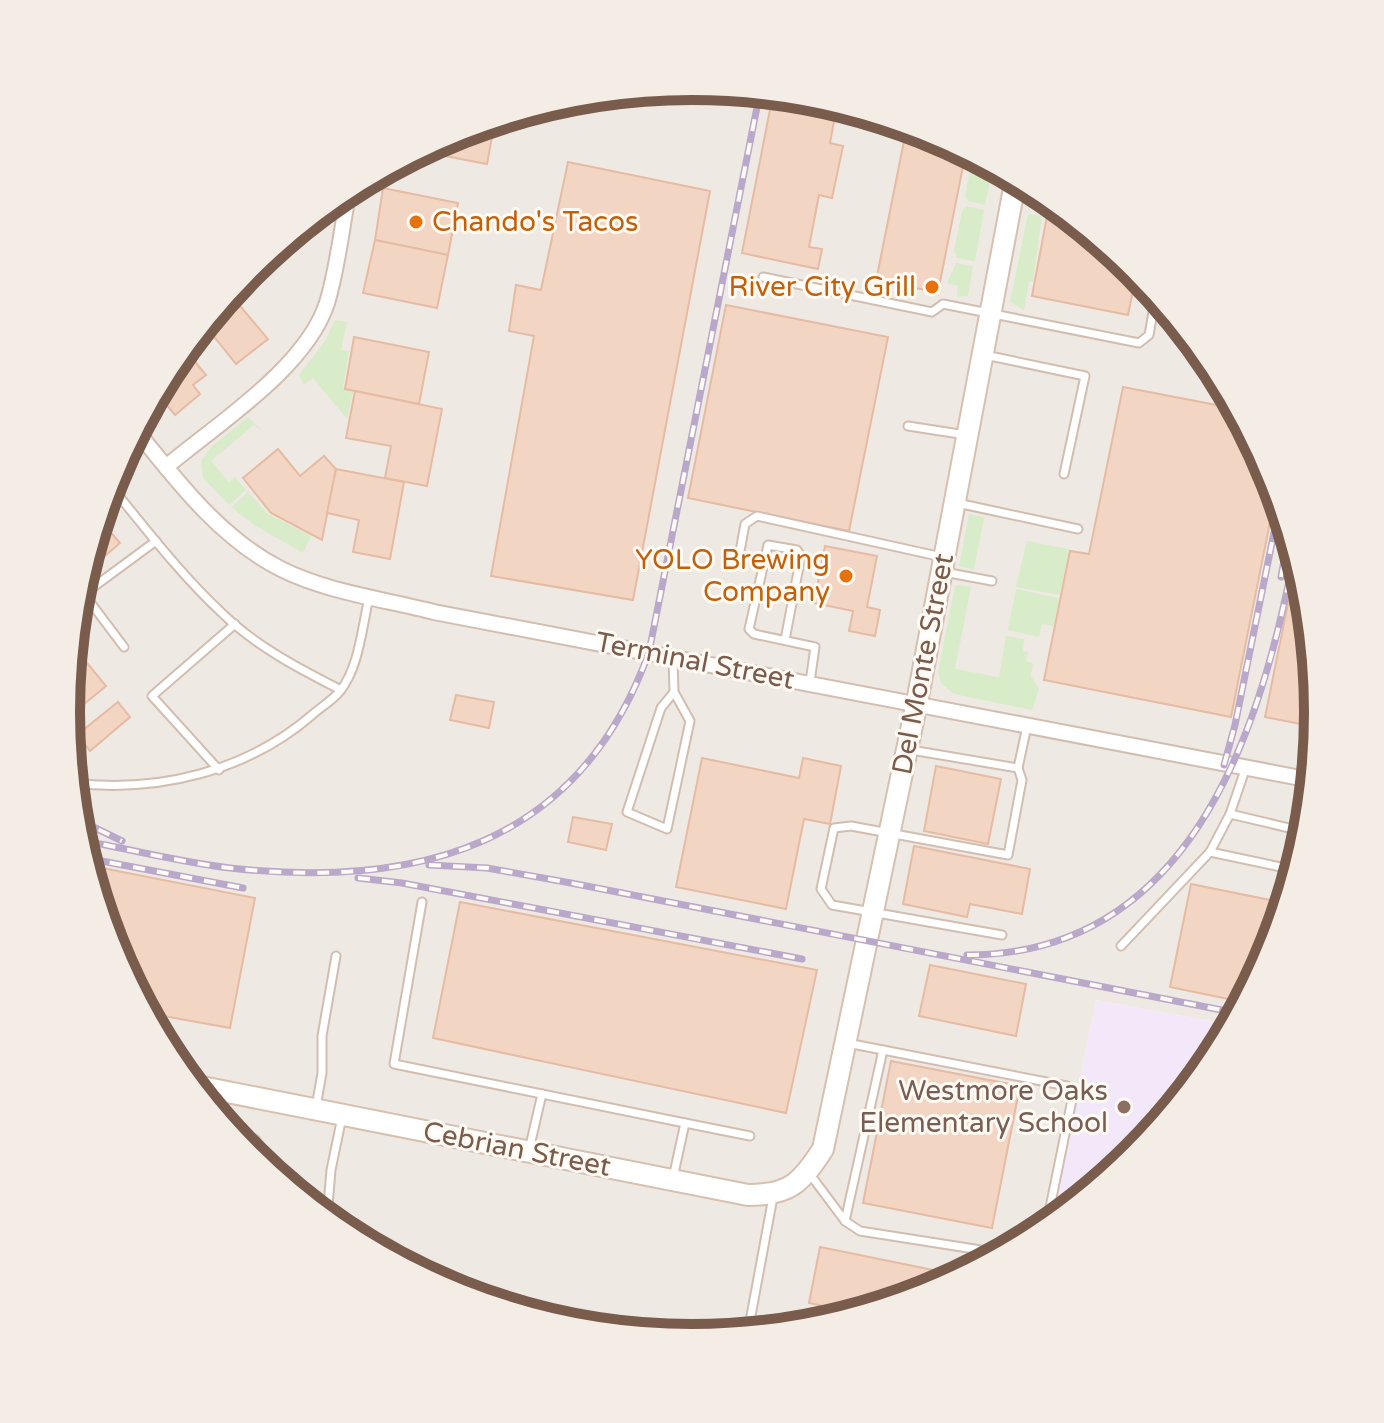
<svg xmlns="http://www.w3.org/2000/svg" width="1384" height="1423" viewBox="0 0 1384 1423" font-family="'Varela Round',sans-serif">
	<rect width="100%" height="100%" fill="#fdf6ec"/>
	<polygon fill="#efe9e4" points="692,86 815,98 932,133 1040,191 1135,269 1213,364 1271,472 1306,590 1318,712 1306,834 1270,951 1231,1025 1096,1000 1050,1223 931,1290 814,1326 692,1337 569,1325 452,1290 344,1232 249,1154 171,1059 113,951 78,833 66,711 78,589 114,472 172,363 250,269 345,191 453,133 570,97"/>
	<polygon fill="#f3e8fa" points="1096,1000 1231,1025 1212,1060 1134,1154 1050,1223"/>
	<g fill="#d8ecc9">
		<polygon points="973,155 993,166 985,205 968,201 965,196"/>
		<polygon points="966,206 984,210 975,261 957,258 954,251 962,211"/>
		<polygon points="1028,214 1042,216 1033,282 1029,282 1024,310 1010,302"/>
		<polygon points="956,263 973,266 968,296 957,297 958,286 947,283"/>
		<polygon points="335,320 347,322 341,350 349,351 343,388 353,392 347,419 313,378 304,385 299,375 325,341"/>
		<polygon points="248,417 264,432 254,425 211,461 229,482 235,477 246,490 229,505 203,478 201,461 211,447"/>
		<polygon points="248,492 268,514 311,536 303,553 254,525 231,507"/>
		<polygon points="969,514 984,517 974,570 959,566"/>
		<polygon points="1027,541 1069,549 1060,595 1016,587"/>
		<polygon points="960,585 971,587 955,669 999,677 1006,636 1024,639 1023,651 1028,652 1026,661 1033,663 1031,676 1039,689 1032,710 954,694 941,683 938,672 955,586"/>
		<polygon points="1016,589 1059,598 1054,626 1042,624 1039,637 1008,630"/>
	</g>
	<g fill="#f3d5c3" stroke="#e6bba3" stroke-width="2">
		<polygon points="683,86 692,86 721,88 715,93"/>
		<polygon points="773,94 815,98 837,105 830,143 843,146 832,198 819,195 809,247 822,249 818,269 742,253"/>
		<polygon points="495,120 487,164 419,151 453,133"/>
		<polygon points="907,126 932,133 966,151 938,292 876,281"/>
		<polygon points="568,162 710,191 633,600 491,576 534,336 509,331 516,285 541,290"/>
		<polygon points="383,188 458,203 448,255 375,240"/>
		<polygon points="1050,200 1137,271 1128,315 1032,296"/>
		<polygon points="375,240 448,255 437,308 363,293"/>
		<polygon points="255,264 253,274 229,293 268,339 236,364 204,324 250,269"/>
		<polygon points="726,305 888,337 849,531 688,498"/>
		<polygon points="354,337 429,352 419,404 345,389"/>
		<polygon points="1192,339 1209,360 1189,356"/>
		<polygon points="184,348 206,375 193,385 200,394 175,415 156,392"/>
		<polygon points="1123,387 1237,409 1271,472 1276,492 1231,717 1044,680 1070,551 1089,554"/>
		<polygon points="355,391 442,409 427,486 385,478 391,446 346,438"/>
		<polygon points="278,449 300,476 324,456 336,469 322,540 271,513 243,478"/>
		<polygon points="336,469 404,482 390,559 353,552 359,520 327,513"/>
		<polygon points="99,519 120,543 82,576"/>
		<polygon points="825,546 877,556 867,607 880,610 875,636 849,631 853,611 814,603"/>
		<polygon points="1297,559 1306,590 1316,727 1265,717"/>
		<polygon points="78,652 106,686 67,718 71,657"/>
		<polygon points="456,695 494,702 489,728 450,720"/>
		<polygon points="118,702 130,717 90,751 77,735"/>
		<polygon points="702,758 799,778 803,758 841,766 830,824 804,819 786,909 676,887"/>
		<polygon points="936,766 1001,779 988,844 924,831"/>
		<polygon points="573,817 612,824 606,850 568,842"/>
		<polygon points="914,846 1030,869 1022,914 970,904 967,917 903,904"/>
		<polygon points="87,865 255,898 230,1028 147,1013 113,951"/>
		<polygon points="1191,884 1285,903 1270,951 1243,1002 1170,987"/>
		<polygon points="460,902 817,970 786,1113 433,1038"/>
		<polygon points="930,965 1026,984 1016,1036 919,1016"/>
		<polygon points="891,1061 1020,1086 992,1228 863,1203"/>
		<polygon points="820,1247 958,1275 931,1290 825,1322 828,1307 809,1303"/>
	</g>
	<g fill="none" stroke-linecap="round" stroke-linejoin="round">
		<defs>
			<g id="lane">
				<polyline points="763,277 932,312 943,304 1139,343 1149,335 1156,295"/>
				<polyline points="985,355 1085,376 1064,474"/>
				<polyline points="908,426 966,435"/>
				<path d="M110,485C146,529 181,575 223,614C257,647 300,669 341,690"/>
				<polyline points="957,503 1078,529"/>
				<polyline points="738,562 745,524 757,516 942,557"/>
				<polyline points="944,572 992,581"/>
				<polyline points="785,640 801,556 797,550 768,545 749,629 754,634 815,647 810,682"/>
				<polyline points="124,647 84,594 156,541"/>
				<polyline points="673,659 674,692 690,721 667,829 627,812 661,708 674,692"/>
				<polyline points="911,750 1018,768 1027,726"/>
				<polyline points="219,770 152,696 235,624"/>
				<path d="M73,783C159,793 247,771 312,715C321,707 333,700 340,691C359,668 362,627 369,598"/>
				<polyline points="1230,814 1306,832"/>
				<polyline points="1210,852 1295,870"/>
				<polyline points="422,902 394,1064 685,1123"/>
				<polyline points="1002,935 832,905 821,889 834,828 851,826 1008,855 1022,780 1018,768"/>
				<polyline points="1121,946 1210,852 1230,814 1246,767"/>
				<polyline points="847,1043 1067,1086 1073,1095 1046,1227"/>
				<polyline points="316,1107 322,1073 322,1036 336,956"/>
				<polyline points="234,1136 255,1139 276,1167 274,1174"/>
				<polyline points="529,1150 542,1094"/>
				<polyline points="809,1173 845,1221 860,1231 1000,1253"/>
				<polyline points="673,1178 685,1123 750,1136"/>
				<polyline points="327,1218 331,1170 342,1117"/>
				<polyline points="845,1221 883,1050"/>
				<polyline points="353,1237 356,1238"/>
				<polyline points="748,1332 773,1197"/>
			</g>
			<g id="street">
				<path d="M136,430C177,481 221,539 281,569C327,592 383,599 434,612L1311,780"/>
				<path d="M166,467C217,424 306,368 327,303C338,267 342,226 349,189"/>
			</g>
			<path id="secondary" d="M192,1085L748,1195C790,1195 801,1183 823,1149L917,702L1016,178"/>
		</defs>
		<use href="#lane" stroke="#d1beb0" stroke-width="11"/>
		<use href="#street" stroke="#d1beb0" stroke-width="18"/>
		<use href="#secondary" stroke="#d6c0b0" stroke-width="24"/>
		<use href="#lane" stroke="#fff" stroke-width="7"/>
		<use href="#street" stroke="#fff" stroke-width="14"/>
		<use href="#secondary" stroke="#fff" stroke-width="20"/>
		<defs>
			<g id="rail">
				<polyline points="1281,577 1289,534"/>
				<polyline points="1224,765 1235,725 1280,503"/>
				<polyline points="77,819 122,841"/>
				<path d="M80,840C129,849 179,862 230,868C419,889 580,845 649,652L760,92"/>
				<polyline points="86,858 243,888"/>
				<polyline points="429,865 487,868 571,883 1237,1013"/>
				<polyline points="358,878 402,883 802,959"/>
				<path d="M967,955C1184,955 1257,744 1292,566"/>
			</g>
		</defs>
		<use href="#rail" stroke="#b9a8c9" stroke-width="7"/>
		<use href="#rail" stroke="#fffaf3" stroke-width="4" stroke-dasharray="12" stroke-linecap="butt"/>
	</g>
	<g fill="#e8710a" stroke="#fffaf3" stroke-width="3">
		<circle cx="416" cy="222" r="8"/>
		<circle cx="932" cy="287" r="8"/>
		<circle cx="846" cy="576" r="8"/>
	</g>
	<circle fill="#8d6e63" stroke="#fffaf3" stroke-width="3" cx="1124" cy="1107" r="8"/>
	<g text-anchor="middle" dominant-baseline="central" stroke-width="6" stroke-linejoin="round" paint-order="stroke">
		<g font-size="28" fill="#c56008" stroke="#fffaf3" text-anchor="end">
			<text x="432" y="222" text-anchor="start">Chando's Tacos</text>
			<text x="916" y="287">River City Grill</text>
			<text x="830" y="560">YOLO Brewing<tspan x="830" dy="32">Company</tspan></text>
		</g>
		<g font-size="28" fill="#7a5c4d" stroke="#fffaf3">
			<text transform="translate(695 661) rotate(11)">Terminal Street</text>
			<text transform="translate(923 664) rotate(-79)">Del Monte Street</text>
			<text transform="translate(517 1149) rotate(11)">Cebrian Street</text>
		</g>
		<g font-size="28" fill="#785e54" stroke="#fffaf3" text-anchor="end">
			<text x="1108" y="1091">Westmore Oaks<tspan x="1108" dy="32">Elementary School</tspan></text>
		</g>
	</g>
	<path d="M0 0H1384V1423H0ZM80 712a612 612 0 1 1 1224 0a612 612 0 1 1-1224 0Z" fill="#f4ede6" fill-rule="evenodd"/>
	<path fill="none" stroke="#7a5c4d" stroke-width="10" d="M80 712a612 612 0 1 1 1224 0a612 612 0 1 1-1224 0Z"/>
</svg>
